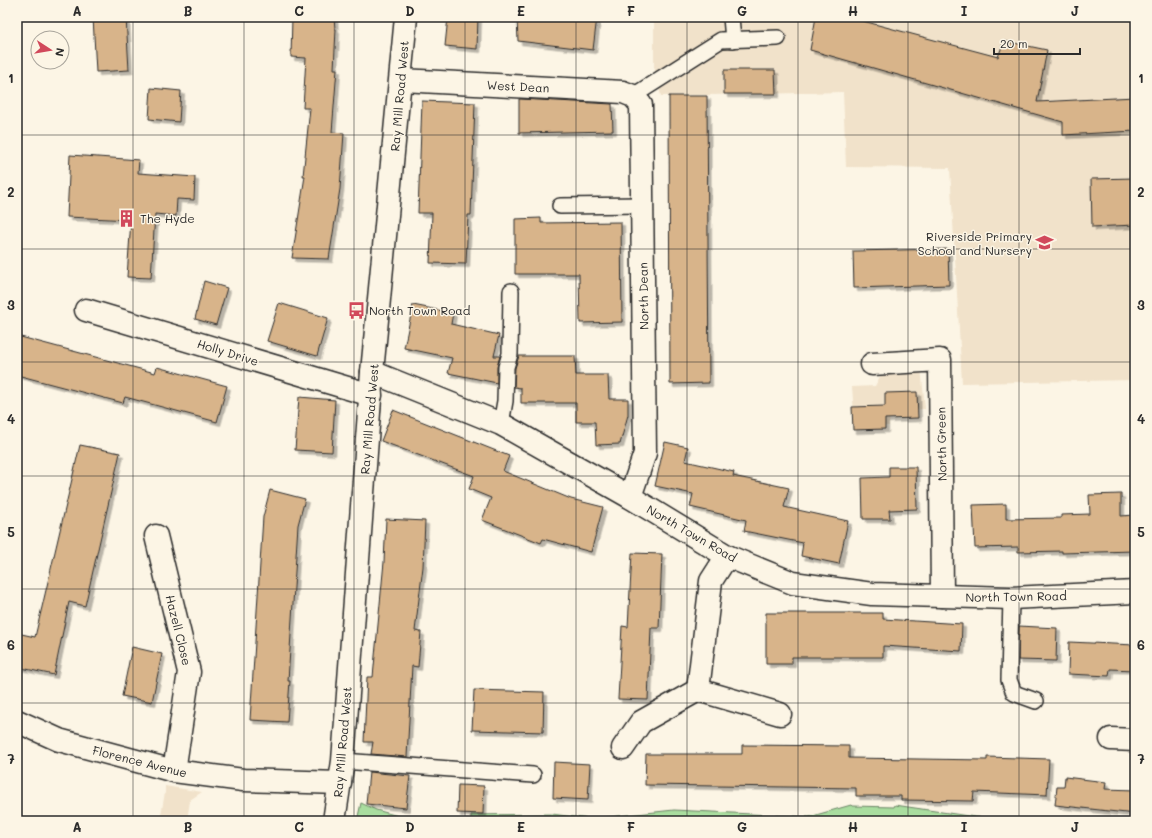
<svg xmlns="http://www.w3.org/2000/svg" width="1152" height="838" viewBox="0 0 1152 838" font-family="Mali,sans-serif">
	<defs>
		<filter id="shadow"><feDropShadow dx="3.5" dy="3.5" stdDeviation="0" flood-color="#0004"/></filter>
	</defs>
	<rect width="100%" height="100%" fill="#fcf5e5"/>
	<filter id="ink" filterUnits="userSpaceOnUse"><feTurbulence type="fractalNoise" baseFrequency=".025" numOctaves="2"/><feDisplacementMap in="SourceGraphic" scale="8" xChannelSelector="R" yChannelSelector="G"/><feConvolveMatrix kernelMatrix="1 2 1 2 8 2 1 2 1" color-interpolation-filters="sRGB"/></filter>
	<g filter="url(#ink)">
		<g fill="#f1e2ca">
			<polygon points="654,17 1135,17 1135,380 962,383 950,168 846,167 843,92 661,96 654,66"/>
			<polygon points="885,367 921,367 925,409 890,411 889,426 855,427 852,387 875,386"/>
			<polygon points="165,786 202,792 190,800 187,821 160,821 165,792"/>
		</g>
		<g fill="#a9dd9f" stroke="#6a8465">
			<polygon points="361,803 376,810 417,821 357,821"/>
			<polygon points="851,805 852,806 894,807 895,805 975,817 1040,821 471,821 471,815 552,814 590,819 674,810 809,817"/>
		</g>
		<g fill="#d8b48a" stroke="#2b2b2b" filter="url(#shadow)">
			<polygon points="93,17 126,17 129,70 96,72"/>
			<polygon points="292,17 334,17 335,29 336,29 334,69 337,69 332,132 344,133 340,189 329,259 292,258 305,176 303,176 310,108 303,108 306,58 291,57"/>
			<polygon points="448,17 478,17 477,49 445,46"/>
			<polygon points="517,17 597,17 593,50 518,41"/>
			<polygon points="816,17 848,17 998,57 1004,41 1047,50 1037,102 1135,97 1135,131 1063,135 1063,122 810,50"/>
			<polygon points="724,70 775,70 776,94 724,94"/>
			<polygon points="151,88 181,91 179,122 149,119"/>
			<polygon points="669,96 707,96 709,383 670,384"/>
			<polygon points="519,99 612,104 613,131 519,133"/>
			<polygon points="422,101 475,103 471,215 468,215 466,264 430,263 432,213 418,213"/>
			<polygon points="70,155 139,160 138,173 195,177 194,200 177,199 176,216 155,214 151,278 127,277 131,220 67,217"/>
			<polygon points="1135,178 1135,225 1092,227 1091,179"/>
			<polygon points="541,218 541,223 621,222 622,322 580,323 579,274 515,274 515,219"/>
			<polygon points="948,249 949,285 854,288 853,251"/>
			<polygon points="204,281 227,288 216,325 195,319"/>
			<polygon points="279,303 328,318 317,356 267,341"/>
			<polygon points="413,305 453,313 451,324 499,335 494,356 500,356 497,367 497,383 448,373 452,358 404,348"/>
			<polygon points="17,336 155,373 157,367 227,386 217,422 125,397 123,403 17,375"/>
			<polygon points="519,356 575,356 576,375 608,375 609,399 628,399 628,415 620,444 596,445 595,422 576,422 576,403 521,403 521,388 514,387 515,368"/>
			<polygon points="917,392 918,418 885,419 885,429 853,430 852,407 885,406 885,393"/>
			<polygon points="299,397 335,400 332,452 295,450"/>
			<polygon points="393,410 509,456 503,471 571,499 603,507 591,552 543,539 541,543 482,520 491,498 469,489 474,476 381,441"/>
			<polygon points="665,442 688,447 685,461 734,472 733,476 789,488 784,507 848,521 839,564 801,556 803,543 744,531 746,520 690,507 693,494 655,486"/>
			<polygon points="80,445 120,453 85,606 69,602 54,675 17,667 17,633 35,637"/>
			<polygon points="889,467 916,467 917,509 889,510 890,519 863,519 862,478 889,477"/>
			<polygon points="270,490 305,499 298,525 288,681 290,681 287,722 250,720 263,517"/>
			<polygon points="1121,494 1121,516 1135,515 1135,551 1062,553 1062,551 1018,552 1018,547 975,548 973,505 1006,504 1006,519 1061,518 1061,515 1090,514 1089,495"/>
			<polygon points="386,519 425,521 423,567 415,631 421,632 418,667 412,666 407,757 371,754 373,742 364,742 367,677 373,677 384,562"/>
			<polygon points="632,553 662,554 659,628 651,628 648,700 618,699 622,626 628,627"/>
			<polygon points="766,613 883,613 883,619 962,624 961,651 883,646 883,657 792,657 792,664 766,664"/>
			<polygon points="1019,626 1057,628 1056,661 1018,660"/>
			<polygon points="1069,642 1135,645 1135,670 1110,669 1109,676 1068,674"/>
			<polygon points="132,647 162,654 152,702 122,696"/>
			<polygon points="474,690 544,692 543,732 472,730"/>
			<polygon points="742,745 849,746 849,758 987,760 987,757 1049,759 1047,795 974,792 973,801 901,800 901,796 856,796 856,788 645,785 646,754 742,754"/>
			<polygon points="554,762 590,764 588,800 553,798"/>
			<polygon points="369,772 410,776 406,808 366,804"/>
			<polygon points="1065,777 1106,782 1105,789 1135,790 1135,814 1055,805 1057,787 1064,787"/>
			<polygon points="458,785 484,786 483,814 457,813"/>
		</g>
		<g fill="none" stroke-linecap="round" stroke-linejoin="round">
			<defs>
				<g id="lane">
					<polyline points="731,17 733,40"/>
					<polyline points="633,96 721,40 778,38"/>
					<polyline points="560,206 642,205"/>
					<polyline points="501,424 505,401 506,367 510,354 511,291"/>
					<polyline points="1011,598 1009,680 1014,693 1036,701"/>
					<polyline points="343,761 533,775"/>
				</g>
				<g id="street">
					<polyline points="402,80 623,92 633,96 641,105 645,453 630,497"/>
					<polyline points="86,310 371,395"/>
					<polyline points="872,364 940,360 942,596"/>
					<polyline points="372,372 501,424 630,497 727,556 793,583 872,594 1011,598 1135,592"/>
					<polyline points="156,536 189,672 174,771"/>
					<polyline points="698,690 711,581 727,556"/>
					<polyline points="17,721 59,740 174,771 243,780 340,783"/>
					<polyline points="1111,739 1135,740"/>
					<polyline points="623,748 641,722 698,690 780,714"/>
					<polyline points="334,821 343,761 372,372 406,17"/>
				</g>
			</defs>
			<use href="#lane" stroke="#2b2b2b" stroke-width="18"/>
			<use href="#street" stroke="#2b2b2b" stroke-width="25"/>
			<use href="#lane" stroke="#fcf5e5" stroke-width="15"/>
			<use href="#street" stroke="#fcf5e5" stroke-width="22"/>
		</g>
	</g>
	<path fill="none" stroke="#2b2b2b" stroke-width="1" stroke-opacity="0.55" d="M133,17V821M244,17V821M354,17V821M465,17V821M576,17V821M687,17V821M798,17V821M908,17V821M1019,17V821M17,135H1135M17,249H1135M17,362H1135M17,476H1135M17,589H1135M17,703H1135"/>
	<defs>
		<symbol id="building-bare" viewBox="-9 -9 18 18"><path d="M-4-6H4V6H1V3H-1V6H-4ZM-2.5-4.3h1.7v1.8h-1.7ZM.8-4.3h1.7v1.8H.8ZM-2.5-1h1.7V.8h-1.7ZM.8-1h1.7V.8H.8Z" fill="#d1495b" stroke="#fcf5e5" stroke-width="2.5" paint-order="stroke"/></symbol>
		<symbol id="school-bare" viewBox="-9 -9 18 18"><path d="M0-5L7-2L0 1L-7-2ZM-4 1L0 2.5L4 1V4Q0 6-4 4Z" fill="#d1495b" stroke="#fcf5e5" stroke-width="2.5" paint-order="stroke"/></symbol>
		<symbol id="bus-bare" viewBox="-9 -9 18 18"><path d="M-5-6H5V4H4V6H2V4H-2V6H-4V4H-5ZM-3.5-4V0h7V-4ZM-3.5 1.2v1.5H-2V1.2ZM2 1.2v1.5H3.5V1.2Z" fill="#d1495b" stroke="#fcf5e5" stroke-width="2.5" paint-order="stroke"/></symbol>
	</defs>
	<g fill-rule="evenodd">
		<use href="#building-bare" x="114" y="206" width="25" height="25"/>
		<use href="#school-bare" x="1032" y="230" width="25" height="25"/>
		<use href="#bus-bare" x="344" y="298" width="25" height="25"/>
	</g>
	<g text-anchor="middle" dominant-baseline="central" stroke-width="3" stroke-linejoin="round" paint-order="stroke">
		<g font-size="12" fill="#2b2b2b" stroke="#fcf5e5">
			<text transform="translate(518 86) rotate(3)">West Dean</text>
			<text transform="translate(399 96) rotate(-85)">Ray Mill Road West</text>
			<text transform="translate(643 296) rotate(-91)">North Dean</text>
			<text transform="translate(228 352) rotate(17)">Holly Drive</text>
			<text transform="translate(369 419) rotate(-85)">Ray Mill Road West</text>
			<text transform="translate(941 444) rotate(-91)">North Green</text>
			<text transform="translate(692 533) rotate(30)">North Town Road</text>
			<text transform="translate(1016 596) rotate(-1)">North Town Road</text>
			<text transform="translate(179 630) rotate(76)">Hazell Close</text>
			<text transform="translate(342 742) rotate(-85)">Ray Mill Road West</text>
			<text transform="translate(140 761) rotate(14)">Florence Avenue</text>
		</g>
		<g font-size="12" fill="#2b2b2b" stroke="#fcf5e5" text-anchor="start">
			<text x="140" y="218">The Hyde</text>
			<text x="1032" y="236" text-anchor="end">Riverside Primary<tspan x="1032" dy="14">School and Nursery</tspan></text>
			<text x="369" y="310">North Town Road</text>
		</g>
	</g>
	<rect width="1152" height="838" fill="none" stroke="#fcf5e5" stroke-width="44"/>
	<g transform="translate(50 50) rotate(102)"><circle r="19" fill="#fcf5e5" stroke="#a8a49b"/>
	<path d="M0-3L7 15L0 10L-7 15Z" fill="#d1495b"/>
	<text y="-6" font-size="11" font-weight="bold" text-anchor="middle" fill="#2b2b2b">N</text>
	</g>
	<path d="M994 48v6h86v-6" fill="none" stroke="#2b2b2b" stroke-width="2"/>
	<text x="1000" y="48" font-size="12" fill="#2b2b2b" stroke="#fcf5e5" stroke-width="3" paint-order="stroke">20 m</text>
	<rect x="22" y="22" width="1108" height="794" fill="none" stroke="#2b2b2b" stroke-width="1.5"/>
	<g font-size="13" text-anchor="middle" font-weight="bold" fill="#2b2b2b">
		<text x="77" y="16">A</text>
		<text x="188" y="16">B</text>
		<text x="299" y="16">C</text>
		<text x="410" y="16">D</text>
		<text x="521" y="16">E</text>
		<text x="631" y="16">F</text>
		<text x="742" y="16">G</text>
		<text x="853" y="16">H</text>
		<text x="964" y="16">I</text>
		<text x="1075" y="16">J</text>
		<text x="11" y="83">1</text>
		<text x="1141" y="83">1</text>
		<text x="11" y="197">2</text>
		<text x="1141" y="197">2</text>
		<text x="11" y="310">3</text>
		<text x="1141" y="310">3</text>
		<text x="11" y="424">4</text>
		<text x="1141" y="424">4</text>
		<text x="11" y="537">5</text>
		<text x="1141" y="537">5</text>
		<text x="11" y="650">6</text>
		<text x="1141" y="650">6</text>
		<text x="11" y="764">7</text>
		<text x="1141" y="764">7</text>
		<text x="77" y="832">A</text>
		<text x="188" y="832">B</text>
		<text x="299" y="832">C</text>
		<text x="410" y="832">D</text>
		<text x="521" y="832">E</text>
		<text x="631" y="832">F</text>
		<text x="742" y="832">G</text>
		<text x="853" y="832">H</text>
		<text x="964" y="832">I</text>
		<text x="1075" y="832">J</text>
	</g>
</svg>
